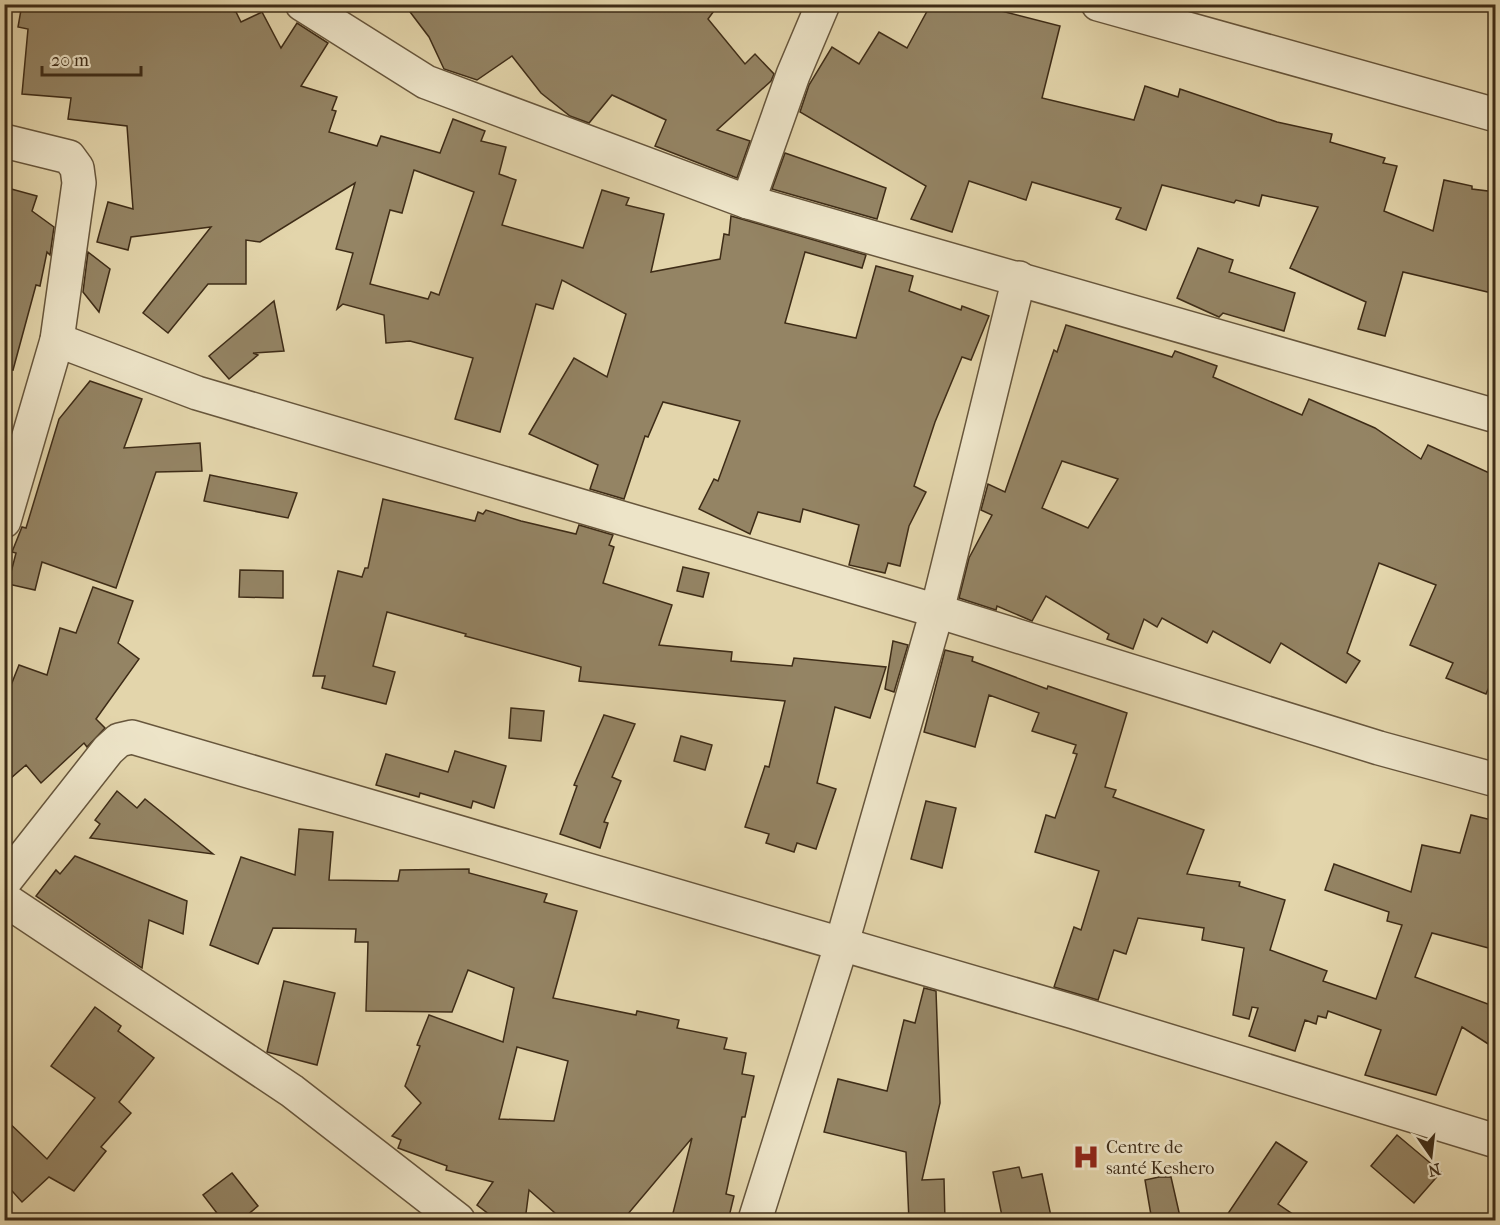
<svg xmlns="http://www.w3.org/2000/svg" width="1500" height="1225" viewBox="0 0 1500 1225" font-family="'IM FELL French Canon',serif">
	<rect width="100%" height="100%" fill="#e3d5ab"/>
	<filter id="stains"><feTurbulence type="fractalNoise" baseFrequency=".00333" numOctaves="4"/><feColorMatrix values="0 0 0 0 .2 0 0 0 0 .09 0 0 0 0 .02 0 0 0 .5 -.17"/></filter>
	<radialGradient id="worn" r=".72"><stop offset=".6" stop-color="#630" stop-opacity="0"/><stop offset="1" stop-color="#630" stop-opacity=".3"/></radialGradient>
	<g fill="#948464" stroke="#3e2c17" stroke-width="1.5" fill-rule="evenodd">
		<path d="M22,4H205L236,12L241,22L262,12L281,48L297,23L328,43L301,86L337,97L332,110L336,111L329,132L377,146L381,136L440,153L453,119L485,131L481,141L506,147L499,174L516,180L502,225L583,248L602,190L629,198L626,205L664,214L651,272L720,259L724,234L729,235L731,216L866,255L862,268L805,252L785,323L856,338L876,266L913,276L909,291L961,310L962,306L989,316L971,360L962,357L935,422L914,486L926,492L909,526L900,566L888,563L885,573L849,565L859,525L803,509L800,522L758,512L750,534L699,509L714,479L718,481L740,421L663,402L648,437L645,436L624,499L590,489L598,465L529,434L574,358L607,377L626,314L562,280L553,309L536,304L500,432L455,419L473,358L410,341L386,343L384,315L343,304L337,309L353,253L336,249L355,183L260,242L246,240V284H208L168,333L143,313L211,227L131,237L128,250L97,242L108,202L133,209L127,126L68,119L71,98L22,94L28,29L18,27ZM414,170L474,192L439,295L431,292L428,299L370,284L390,210L402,213Z"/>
		<polygon points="404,4 719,4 708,19 745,64 755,54 774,74 771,81 717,130 750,141 737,178 655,146 666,120 612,95 589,123 570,116 541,93 512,56 477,80 444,69 429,37"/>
		<polygon points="931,4 974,4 1060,26 1042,98 1134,120 1145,86 1178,97 1180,89 1277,122 1332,134 1330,142 1385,158 1383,163 1397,166 1384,211 1433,231 1444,180 1472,186 1472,189 1496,192 1496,294 1403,272 1385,336 1358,329 1366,302 1290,268 1318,207 1262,195 1259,206 1236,200 1234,203 1162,185 1146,230 1116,219 1121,208 1032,182 1026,200 969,181 952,232 911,219 926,186 800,112 809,85 832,47 859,64 879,32 907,48"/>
		<polygon points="785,153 886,188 877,219 772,189"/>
		<polygon points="4,187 37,196 32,211 54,227 50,255 47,252 40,286 36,285 13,370 4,368"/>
		<polygon points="1198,248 1233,260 1229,272 1295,293 1284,331 1223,313 1219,317 1177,298"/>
		<polygon points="88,252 110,269 99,312 83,292"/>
		<polygon points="274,301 284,351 253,353 258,355 229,379 209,356"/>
		<path d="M1066,325L1172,357L1175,351L1217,366L1213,377L1302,415L1309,399L1375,428L1421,459L1428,445L1496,476V671L1486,694L1446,678L1453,663L1410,645L1436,585L1379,563L1347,653L1360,661L1346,683L1281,643L1270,663L1213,631L1207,643L1162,618L1157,627L1144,619L1133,649L1107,639L1109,634L1046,596L1032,621L997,606L996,610L959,598L969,558L992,515L981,510L988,484L1005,492L1054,350L1057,352ZM1062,461L1118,479L1088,528L1042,508Z"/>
		<polygon points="90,381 142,399 124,448 200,443 202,471 156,472 116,588 42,562 35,590 8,584 16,553 12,552 22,527 26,528 59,419"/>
		<polygon points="210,475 297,493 288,518 204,501"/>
		<polygon points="383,499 475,521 478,512 483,514 486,510 521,521 576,534 579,525 613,535 609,545 614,547 603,583 672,605 659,645 732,652 731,661 792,666 794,658 886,667 870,718 835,707 817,783 836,789 816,849 797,843 794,852 766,843 769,834 745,827 765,766 769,767 785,701 579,681 581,667 465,636 466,634 387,612 373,666 395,672 386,704 322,688 325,676 313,676 338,571 362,577 365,568 368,568"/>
		<polygon points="683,567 709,573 703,597 677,591"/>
		<polygon points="240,570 283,571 283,598 239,597"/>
		<polygon points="93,587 133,601 118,643 139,659 96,719 105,728 87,747 84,743 41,783 26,765 4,784 4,703 19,665 47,675 60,628 76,633"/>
		<polygon points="893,641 908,645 894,692 885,689"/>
		<polygon points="945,650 973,657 972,661 1047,689 1048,686 1127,713 1105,787 1116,790 1113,797 1204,830 1187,874 1240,882 1239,886 1285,900 1270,950 1327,971 1323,981 1376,999 1402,925 1387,921 1389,912 1325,890 1334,864 1411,892 1422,845 1460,853 1471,815 1496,821 1496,950 1432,933 1415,977 1496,1007 1496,1049 1462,1027 1436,1095 1365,1075 1381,1030 1328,1011 1326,1018 1318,1016 1316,1024 1305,1020 1295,1051 1249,1036 1258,1008 1252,1007 1249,1019 1233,1015 1244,948 1202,940 1204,928 1138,918 1126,954 1114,950 1098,1000 1054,987 1074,927 1081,930 1099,871 1035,852 1046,815 1055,818 1077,754 1073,753 1076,745 1032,731 1039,713 989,695 975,747 924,732"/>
		<polygon points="511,708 544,711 541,741 509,738"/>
		<polygon points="604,715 635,724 612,777 621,781 604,822 608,823 600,848 560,834 577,786 574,785"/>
		<polygon points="681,736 712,745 705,770 674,761"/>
		<polygon points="455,751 506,766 494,808 473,801 471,808 420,793 419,797 376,785 386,754 448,772"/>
		<polygon points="117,791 137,808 145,799 213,854 90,838 100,824 95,820"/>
		<polygon points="926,801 956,808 942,868 911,859"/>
		<path d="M299,829L333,832L329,880L398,881L400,870L469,869V873L547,894L544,902L577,911L553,998L636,1015L637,1011L679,1020L677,1028L727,1038L724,1049L746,1053L742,1074L754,1076L745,1117H742L726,1194L734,1196L728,1221H671L692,1138L622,1221H564L529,1190L525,1221H498L477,1205L493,1182L446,1170L447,1166L398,1148L401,1140L392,1136L421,1103L405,1086L420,1046L417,1045L429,1015L503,1042L514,988L468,970L452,1012L366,1011L368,942H355L356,929L273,928L258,964L210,945L241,857L295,875ZM517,1047L568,1061L554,1121L499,1119Z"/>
		<polygon points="75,856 187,901 183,934 149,920 142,968 36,896 56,870 60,874"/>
		<polygon points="284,981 335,993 317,1065 267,1052"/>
		<polygon points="924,988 936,991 940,1103 922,1180 944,1179 945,1221 909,1221 906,1152 824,1132 838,1079 887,1091 904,1020 915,1023"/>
		<polygon points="95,1007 121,1026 118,1031 154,1058 119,1102 131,1113 101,1147 106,1151 74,1191 49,1177 22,1202 4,1182 4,1118 47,1159 95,1098 51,1066"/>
		<polygon points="1397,1135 1441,1172 1414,1203 1371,1166"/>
		<polygon points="1276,1142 1307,1162 1278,1204 1303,1221 1223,1221"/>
		<polygon points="1019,1167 1022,1178 1042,1174 1052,1221 1003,1221 993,1172"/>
		<polygon points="232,1173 258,1206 240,1221 223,1221 203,1195"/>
		<polygon points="1159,1177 1171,1177 1181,1221 1152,1221 1145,1180"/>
	</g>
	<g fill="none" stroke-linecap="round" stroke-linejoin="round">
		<defs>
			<g id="minor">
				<polyline points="302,4 426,82 748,202 1496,416"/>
				<polyline points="1098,4 1496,115"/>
				<polyline points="4,141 69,157 77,168 79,183 57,340 4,521"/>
				<polyline points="748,202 793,75 823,4"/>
				<polyline points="57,340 197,393 937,611 1379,748 1496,780"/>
				<polyline points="4,882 108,750 119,740 132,737 1074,1012 1496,1141"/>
				<polyline points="4,899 292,1091 458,1220"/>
				<polyline points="755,1220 841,946 937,611 1019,278"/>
			</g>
		</defs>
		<use href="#minor" stroke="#67563c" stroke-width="36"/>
		<use href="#minor" stroke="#ede4c8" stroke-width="33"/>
	</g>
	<defs>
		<symbol id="hospital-bare" viewBox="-9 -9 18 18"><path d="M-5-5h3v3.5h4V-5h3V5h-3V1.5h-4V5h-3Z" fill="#8f2418" stroke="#ede4c8" stroke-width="2.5" paint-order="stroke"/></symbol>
	</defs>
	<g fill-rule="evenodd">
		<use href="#hospital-bare" x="1067" y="1138" width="38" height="38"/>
	</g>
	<g text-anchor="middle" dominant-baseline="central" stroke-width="5" stroke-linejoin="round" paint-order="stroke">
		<g font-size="18" fill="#3e2c17" stroke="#ede4c8" text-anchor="start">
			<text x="1106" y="1147">Centre de<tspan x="1106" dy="21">santé Keshero</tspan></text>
		</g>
	</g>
	<rect width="1500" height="1225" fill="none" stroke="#e3d5ab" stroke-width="24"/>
	<rect x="6" y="6" width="1488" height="1213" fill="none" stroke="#3e2c17" stroke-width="3"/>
	<rect x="12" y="12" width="1476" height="1201" fill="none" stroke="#3e2c17" stroke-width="1.5"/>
	<g transform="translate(1431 1156) rotate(166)" stroke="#ede4c8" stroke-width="4.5" paint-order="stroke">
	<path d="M0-4.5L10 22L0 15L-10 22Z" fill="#3e2c17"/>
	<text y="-9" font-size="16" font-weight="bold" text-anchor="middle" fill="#3e2c17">N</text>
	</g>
	<path d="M42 66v9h99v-9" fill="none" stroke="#3e2c17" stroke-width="3"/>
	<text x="51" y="66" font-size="18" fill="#3e2c17" stroke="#ede4c8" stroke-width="4.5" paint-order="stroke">20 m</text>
	<rect width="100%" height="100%" filter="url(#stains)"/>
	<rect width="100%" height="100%" fill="url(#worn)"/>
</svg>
